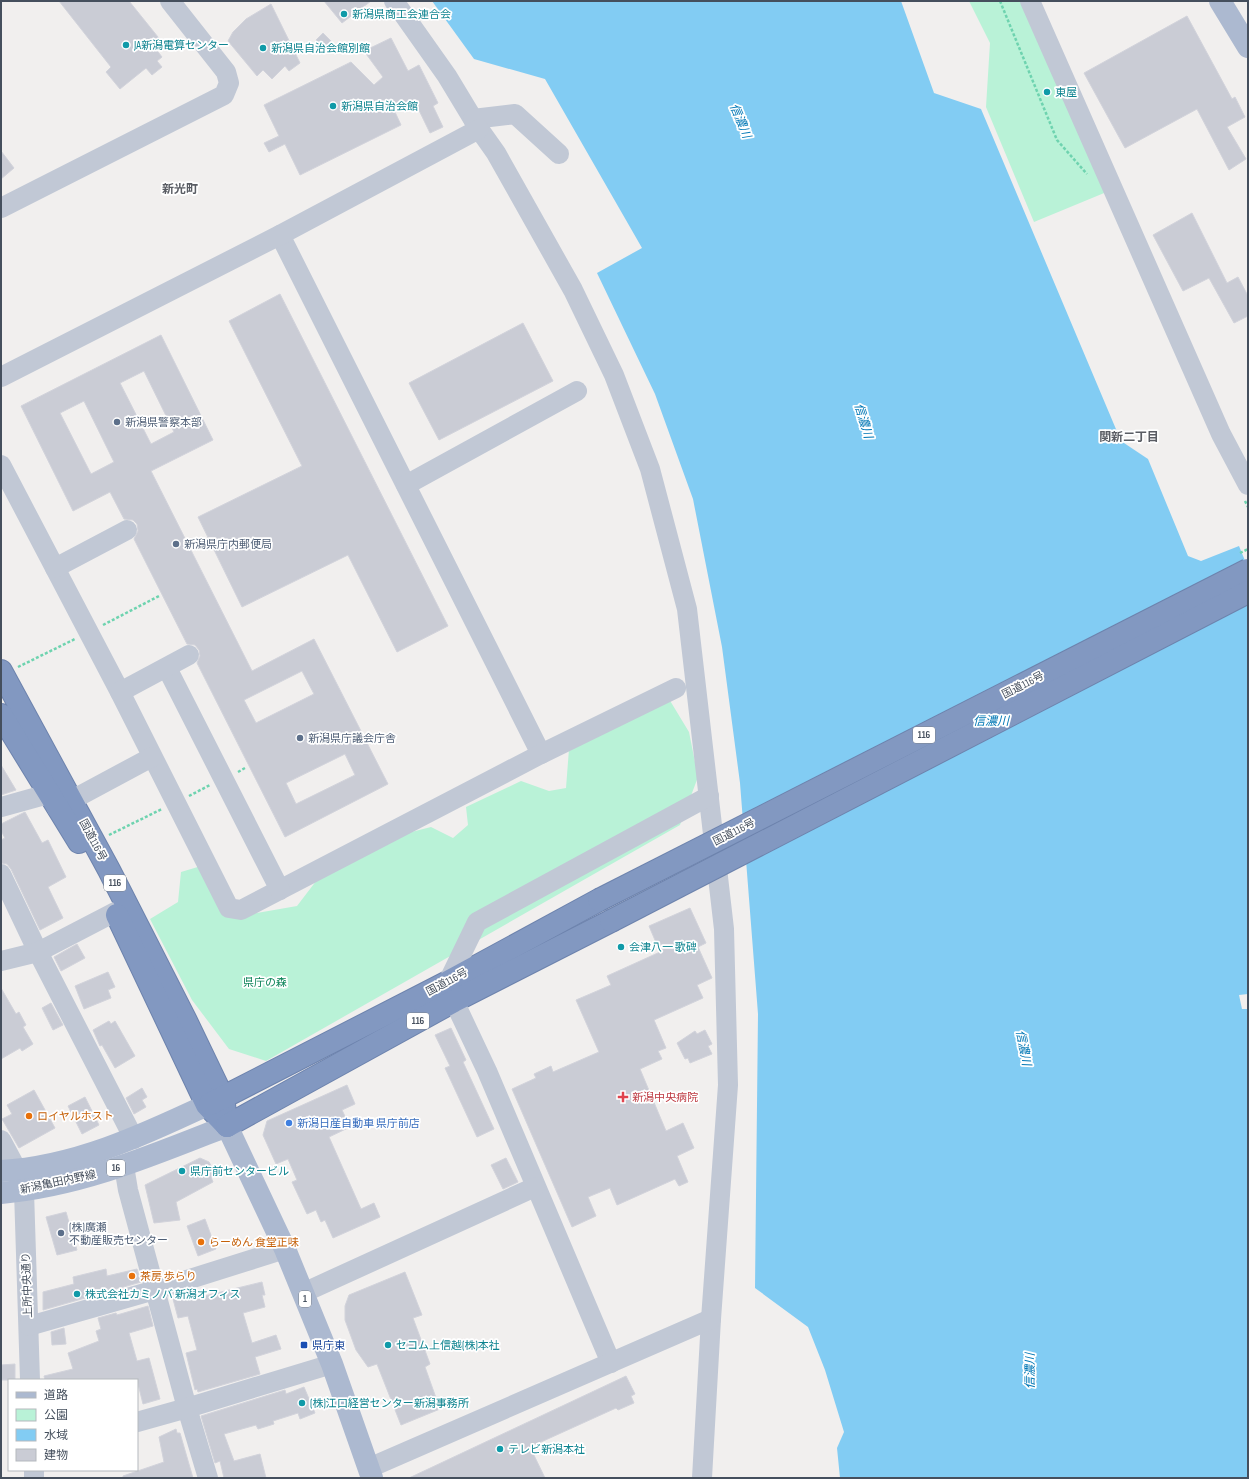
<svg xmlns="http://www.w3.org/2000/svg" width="1249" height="1479" viewBox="0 0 1249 1479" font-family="'Sofia Sans Condensed','Noto Sans JP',sans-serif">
	<rect width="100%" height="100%" fill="#f1efee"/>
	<g fill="#b9f2d7">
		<polygon points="969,1 1025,1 1109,191 1034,222 986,107 990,43"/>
		<polygon points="669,699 689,732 698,777 680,825 266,1061 229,1049 192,1000 150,919 178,902 181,872 201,866 215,886 229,918 297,906 323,872 384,839 431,827 453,838 468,825 466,807 521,781 549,791 566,788 569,749"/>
	</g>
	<polygon fill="#82ccf3" points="432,1 901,1 934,93 981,109 1121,441 1148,459 1188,556 1201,561 1239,546 1248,568 1248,994 1239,995 1242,1009 1248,1009 1248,1478 840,1478 837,1448 844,1432 825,1370 808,1327 755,1288 758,1014 740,783 722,647 693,499 655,394 597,273 642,248 545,79 474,59"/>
	<g fill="#caccd5" stroke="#d2d3db" fill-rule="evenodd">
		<polygon points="59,1 129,1 162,42 155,48 162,57 157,61 162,67 152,75 146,68 120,89 106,72 111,67"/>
		<polygon points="324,1 371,1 342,23"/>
		<polygon points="271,4 300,63 289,71 285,66 272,79 263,70 257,76 228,41 233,32 246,19"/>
		<polygon points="1187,16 1232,99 1235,97 1245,117 1227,127 1246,159 1229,170 1197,109 1125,148 1084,73"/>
		<polygon points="323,33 335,45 327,52 316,40"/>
		<polygon points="391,38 408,71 419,65 438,103 433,106 443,127 430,133 415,102 395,112 401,125 300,175 285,144 269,152 264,143 279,136 264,105 351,62 374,85 383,77 364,51"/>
		<polygon points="1,151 14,168 1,179"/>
		<polygon points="1192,213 1227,283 1238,277 1248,296 1248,316 1234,323 1209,278 1183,291 1153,235"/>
		<polygon points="280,294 448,626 397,652 348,555 242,607 198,517 302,466 229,321"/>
		<polygon points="523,323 553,381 439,440 409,383"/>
		<path d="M161,335L213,440L151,471L252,671L314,639L388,784L285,837L197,663L200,656L199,650L195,645L187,644L134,539L138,531L137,524L133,520L124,519L110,492L73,511L21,406ZM144,371L174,432L151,444L120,383ZM84,401L114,462L91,474L60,413ZM302,671L314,694L256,723L244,700ZM345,754L355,775L296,804L286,783Z"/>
		<polygon points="1,765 16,790 1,795"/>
		<polygon points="25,812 42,843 48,840 66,877 48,887 63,918 40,930 11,869 7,864 1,863 1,840 5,838 1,831 1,824"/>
		<polygon points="690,908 706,943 698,947 712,978 697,985 703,998 654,1020 666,1048 658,1051 662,1059 640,1069 666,1131 683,1123 694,1148 677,1156 688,1182 679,1186 675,1179 617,1205 610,1188 588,1197 596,1216 572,1227 512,1089 536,1078 534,1074 551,1066 553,1072 599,1052 576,1000 611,985 607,976 660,952 649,926"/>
		<polygon points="77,944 85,958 61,971 54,957"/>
		<polygon points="108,972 115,987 108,990 111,998 84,1009 75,986"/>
		<polygon points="1,988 16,1014 19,1012 26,1025 23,1027 33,1044 22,1051 20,1048 1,1059"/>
		<polygon points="51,1003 63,1025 53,1030 42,1008"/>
		<polygon points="109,1021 111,1024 115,1021 135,1056 115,1068 102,1045 100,1046 93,1030"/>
		<polygon points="451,1028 466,1060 463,1062 494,1129 477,1137 445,1068 450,1066 435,1035"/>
		<polygon points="705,1030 712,1044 708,1046 712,1054 690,1063 688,1058 685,1059 677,1043 695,1031 697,1034"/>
		<polygon points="347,1085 355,1104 342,1110 350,1127 329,1137 361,1209 374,1203 380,1217 333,1238 325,1220 321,1222 316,1210 307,1214 292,1182 297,1180 288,1159 276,1164 263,1135 267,1121"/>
		<polygon points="142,1088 147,1097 142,1100 146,1107 134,1114 126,1098"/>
		<polygon points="34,1090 55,1128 19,1148 2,1119 12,1114 7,1105"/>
		<polygon points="85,1097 99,1125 82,1134 68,1106"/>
		<polygon points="200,1158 209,1162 216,1174 211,1177 213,1182 176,1202 180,1220 154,1223 145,1185"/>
		<polygon points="506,1158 518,1182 503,1189 491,1165"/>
		<polygon points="66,1212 77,1250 57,1255 46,1217"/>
		<polygon points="205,1219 216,1249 198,1256 187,1226"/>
		<polygon points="106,1269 107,1276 137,1269 141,1282 43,1310 43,1292 74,1284 73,1277"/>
		<polygon points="405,1272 422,1315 413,1318 430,1364 425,1367 440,1409 401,1425 377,1364 368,1367 356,1350 345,1320 345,1306 349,1295"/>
		<polygon points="262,1282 265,1295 262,1295 265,1307 243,1313 252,1343 276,1335 281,1349 255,1357 260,1374 198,1392 197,1389 195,1390 186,1353 197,1350 188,1316 178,1318 173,1299 191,1293 192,1299"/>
		<polygon points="148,1306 153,1326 129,1333 137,1361 149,1358 160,1399 143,1404 137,1380 45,1380 44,1376 73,1369 68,1353 99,1341 96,1331 101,1329 98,1318 116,1313 117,1315"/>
		<polygon points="64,1328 66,1344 52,1345 51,1332"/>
		<polygon points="15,1364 15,1380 1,1380 1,1365"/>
		<polygon points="626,1376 635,1394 631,1396 634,1403 618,1410 616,1408 530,1447 545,1478 409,1478"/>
		<polygon points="304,1387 315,1413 300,1419 298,1413 273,1421 274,1424 258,1429 256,1425 224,1434 234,1461 260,1454 266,1478 224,1478 220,1461 215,1463 201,1416 285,1390 286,1394"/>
		<polygon points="176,1429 177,1433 180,1433 193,1478 123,1478 123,1476 164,1462 159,1437"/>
	</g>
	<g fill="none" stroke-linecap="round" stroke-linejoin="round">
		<defs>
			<g id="highway">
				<polyline points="1,671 109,870 186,1021 223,1098 227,1126"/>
				<polyline points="1,715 79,842"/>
				<polyline points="117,915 207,1105 227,1126"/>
				<polyline points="210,1104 448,982 599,900"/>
				<polyline points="227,1126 454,1001 611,921"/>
			</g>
		</defs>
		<use href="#highway" stroke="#6d83ad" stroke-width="24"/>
		<g stroke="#6ed3af" stroke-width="2.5" stroke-dasharray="3 2" stroke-linecap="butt">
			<polyline points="1000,1 1057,140 1087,174"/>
			<polyline points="1245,501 1248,507"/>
			<polyline points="103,625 159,596"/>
			<polyline points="18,667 75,639"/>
			<polyline points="238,772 245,768"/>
			<polyline points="189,796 210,785"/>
			<polyline points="109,835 162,809"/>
		</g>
		<g stroke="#c1c8d5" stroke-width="20">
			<polyline points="394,1 447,76 479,129 496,153 573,290 614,375 650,469 687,609 724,929 728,1085 711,1319 702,1478"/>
			<polyline points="1030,1 1221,434 1248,485"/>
			<polyline points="473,119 515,114 559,154"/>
			<polyline points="1,208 224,95 229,83 226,72 170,1"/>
			<polyline points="280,235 541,754"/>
			<polyline points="1,377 280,235 479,129"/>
			<polyline points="1,465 120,692 229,908 241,910 541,754 676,688"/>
			<polyline points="406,485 577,391"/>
			<polyline points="55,568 127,530"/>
			<polyline points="167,668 280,890"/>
			<polyline points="120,692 189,655"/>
			<polyline points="1,807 48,794"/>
			<polyline points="57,808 152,757"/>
			<polyline points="1,874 38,952 134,1139"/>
			<polyline points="1,961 38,952 115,912"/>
			<polyline points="448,982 477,922 709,796"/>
			<polyline points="454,1001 487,1071 611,1363"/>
			<polyline points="1,1140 17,1170 24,1191 30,1380"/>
			<polyline points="124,1166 128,1190 187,1408 208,1478"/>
			<polyline points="303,1293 535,1187"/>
			<polyline points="29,1326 155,1290 285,1249"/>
			<polyline points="137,1422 187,1408 332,1364"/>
			<polyline points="369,1468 711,1319"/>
			<polyline points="34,1470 34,1478"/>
		</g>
		<g stroke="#acb9d0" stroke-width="22">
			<polyline points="1220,1 1248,47"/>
			<path d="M1,1171C74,1167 141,1136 207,1105"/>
			<path d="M1,1193C81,1186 153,1155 227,1126L285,1249L332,1364L372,1478"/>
		</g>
		<use href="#highway" stroke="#8298c1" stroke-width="22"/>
		<defs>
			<g id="highway-bridge">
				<polyline points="599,900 1248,570"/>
				<polyline points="611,921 1248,592"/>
			</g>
		</defs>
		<use href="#highway-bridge" stroke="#6d83ad" stroke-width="24" stroke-linecap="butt"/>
		<polyline stroke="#6ed3af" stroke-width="2.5" stroke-dasharray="3 2" stroke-linecap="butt" points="1240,553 1248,549"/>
		<use href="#highway-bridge" stroke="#8298c1" stroke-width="22"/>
	</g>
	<g fill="#0f9aa8" stroke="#fff" stroke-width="1.5">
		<circle cx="344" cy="14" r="4"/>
		<circle cx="126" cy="45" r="4"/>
		<circle cx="263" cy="48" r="4"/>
		<circle cx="1047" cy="92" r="4"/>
		<circle cx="333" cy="106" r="4"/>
		<circle cx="621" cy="947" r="4"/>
		<circle cx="182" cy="1171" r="4"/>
		<circle cx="77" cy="1294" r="4"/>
		<circle cx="388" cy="1345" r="4"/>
		<circle cx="302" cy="1403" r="4"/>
		<circle cx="500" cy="1449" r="4"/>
	</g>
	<g fill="#5c6f8a" stroke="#fff" stroke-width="1.5">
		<circle cx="117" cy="422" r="4"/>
		<circle cx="176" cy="544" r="4"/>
		<circle cx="300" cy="738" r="4"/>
		<circle cx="61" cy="1233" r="4"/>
	</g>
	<path fill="#e0444e" stroke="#fff" stroke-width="1.5" d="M621 1091h4v4h4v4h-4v4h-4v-4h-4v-4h4z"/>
	<g fill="#e8710a" stroke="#fff" stroke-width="1.5">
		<circle cx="29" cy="1116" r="4"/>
		<circle cx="201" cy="1242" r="4"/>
		<circle cx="132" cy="1276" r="4"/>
	</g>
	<circle fill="#3f7fe0" stroke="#fff" stroke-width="1.5" cx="289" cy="1123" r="4"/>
	<rect fill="#1a4fb4" stroke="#fff" stroke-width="1.5" x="300" y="1341" width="8" height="8" rx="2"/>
	<g text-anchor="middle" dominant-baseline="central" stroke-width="3.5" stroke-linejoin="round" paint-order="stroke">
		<g fill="#fff" stroke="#7d848e" stroke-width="1">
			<rect x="913" y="727" width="22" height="16" rx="3"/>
			<rect x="104" y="875" width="22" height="16" rx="3"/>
			<rect x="407" y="1013" width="22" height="16" rx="3"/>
			<rect x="107" y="1160" width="18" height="16" rx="3"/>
			<rect x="299" y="1291" width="12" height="16" rx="3"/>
		</g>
		<g font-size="10" font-weight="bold" fill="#454f5d">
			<text x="924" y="735">116</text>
			<text x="115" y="883">116</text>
			<text x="418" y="1021">116</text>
			<text x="116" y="1168">16</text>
			<text x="305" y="1299">1</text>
		</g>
		<g font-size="11" fill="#0d838f" stroke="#fff" text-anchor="start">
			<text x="352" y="14">新潟県商工会連合会</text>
			<text x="134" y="45">JA新潟電算センター</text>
			<text x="271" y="48">新潟県自治会館別館</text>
			<text x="1055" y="92">東屋</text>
			<text x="341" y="106">新潟県自治会館</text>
			<text x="629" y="947">会津八一 歌碑</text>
			<text x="190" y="1171">県庁前センタービル</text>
			<text x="85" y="1294">株式会社カミノバ 新潟オフィス</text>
			<text x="396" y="1345">セコム上信越(株)本社</text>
			<text x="310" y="1403">(株)江口経営センター新潟事務所</text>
			<text x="508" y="1449">テレビ新潟本社</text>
		</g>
		<g font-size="11" fill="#4e5e75" stroke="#fff" text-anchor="start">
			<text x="125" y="422">新潟県警察本部</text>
			<text x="184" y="544">新潟県庁内郵便局</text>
			<text x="308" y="738">新潟県庁議会庁舎</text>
			<text x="69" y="1227">(株)廣瀬<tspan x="69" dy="13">不動産販売センター</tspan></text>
		</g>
		<g font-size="11" fill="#454f5d" stroke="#fff">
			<text transform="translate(1023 685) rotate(-27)">国道116号</text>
			<text transform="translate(734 832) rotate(-27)">国道116号</text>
			<text transform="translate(93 840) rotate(62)">国道116号</text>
			<text transform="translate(447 982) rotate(-28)">国道116号</text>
			<text transform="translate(58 1182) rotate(-12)">新潟亀田内野線</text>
			<text transform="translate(27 1285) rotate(-92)">上所中央通り</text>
		</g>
		<g font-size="11" fill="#0f855a" stroke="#fff">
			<text x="265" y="982">県庁の森</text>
		</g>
		<g font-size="11" fill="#be3a42" stroke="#fff" text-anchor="start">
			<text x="632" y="1097">新潟中央病院</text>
		</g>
		<g font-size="11" fill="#c56008" stroke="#fff" text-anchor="start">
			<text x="37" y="1116">ロイヤルホスト</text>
			<text x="209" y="1242">らーめん 食堂正味</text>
			<text x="140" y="1276">茶房 歩らり</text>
		</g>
		<g font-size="11" fill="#366cbe" stroke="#fff" text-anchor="start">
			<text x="297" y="1123">新潟日産自動車 県庁前店</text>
		</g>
		<g font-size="11" fill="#164399" stroke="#fff" text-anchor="start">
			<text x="312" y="1345">県庁東</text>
		</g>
		<g font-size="12" font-style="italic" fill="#0177b5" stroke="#fff">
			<text transform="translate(740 121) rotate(67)">信濃川</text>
			<text transform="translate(863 421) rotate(73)">信濃川</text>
			<text x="991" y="721">信濃川</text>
			<text transform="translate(1023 1048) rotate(79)">信濃川</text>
			<text transform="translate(1030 1371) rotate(-90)">信濃川</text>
		</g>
		<g font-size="12" font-weight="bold" fill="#5a5d64" stroke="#fff">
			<text x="180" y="189">新光町</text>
			<text x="1129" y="437">関新二丁目</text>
		</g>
	</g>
	<rect width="1249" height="1479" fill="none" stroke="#454f5d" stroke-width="4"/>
	<rect x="8" y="1379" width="130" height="92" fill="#ffffff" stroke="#b5b9be"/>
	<rect x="16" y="1392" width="20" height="6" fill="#acb9d0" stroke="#b5b9be"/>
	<text x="44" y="1399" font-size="12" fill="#454f5d">道路</text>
	<rect x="16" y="1409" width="20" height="12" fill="#b9f2d7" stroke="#b5b9be"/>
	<text x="44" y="1419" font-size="12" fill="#454f5d">公園</text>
	<rect x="16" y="1429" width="20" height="12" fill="#82ccf3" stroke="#b5b9be"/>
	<text x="44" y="1439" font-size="12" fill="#454f5d">水域</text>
	<rect x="16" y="1449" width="20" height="12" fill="#caccd5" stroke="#b5b9be"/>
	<text x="44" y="1459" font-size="12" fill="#454f5d">建物</text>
</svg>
